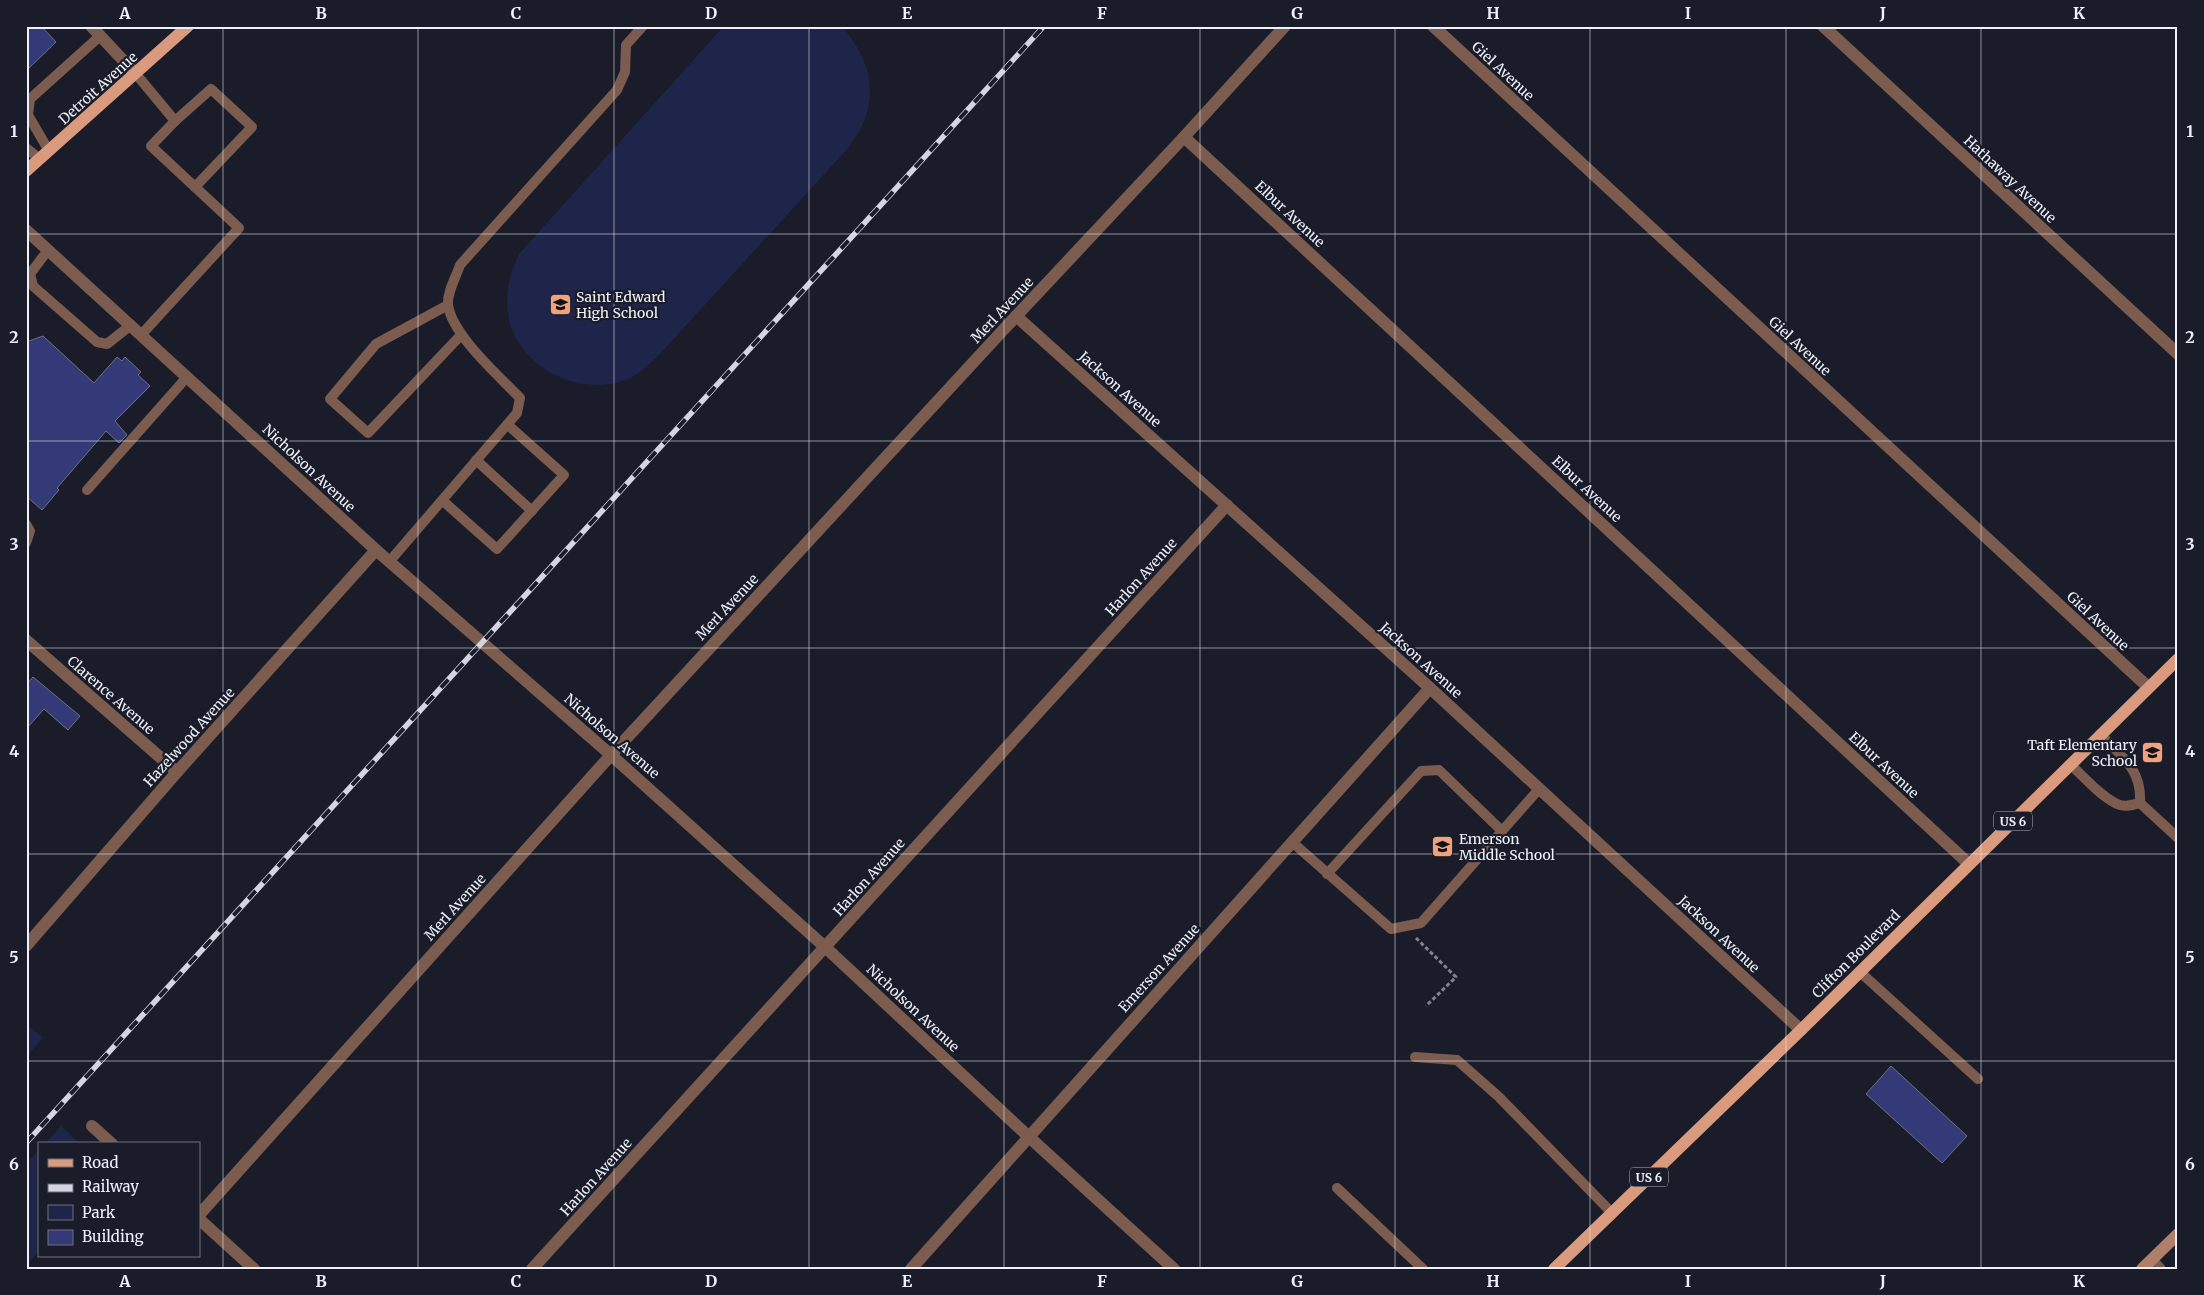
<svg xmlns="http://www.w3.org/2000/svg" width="2204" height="1295" viewBox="0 0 2204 1295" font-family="Merriweather,serif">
	<rect width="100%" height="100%" fill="#1a1d29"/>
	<g fill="#1f254a">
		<path d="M724,26H842C866,55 879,87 863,123C860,131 854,139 849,147L658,356C649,364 639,374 628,379C580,399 514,366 508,313C505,291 510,273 519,254Z"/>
		<polygon points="26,1024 43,1038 26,1057"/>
		<polygon points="61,1126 80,1144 45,1144"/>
		<polygon points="39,1150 39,1251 26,1265 26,1164"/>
	</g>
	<g fill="#333a77" stroke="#6d7181">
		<polygon points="26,26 41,26 56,42 26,71"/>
		<polygon points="43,336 94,383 117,357 122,361 125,357 141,372 138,375 150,386 115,421 127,435 119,443 106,431 57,488 59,490 42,510 26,496 26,342"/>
		<polygon points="33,677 80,716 68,730 44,709 26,729 26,685"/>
		<polygon points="1891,1066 1967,1136 1942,1163 1866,1094"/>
	</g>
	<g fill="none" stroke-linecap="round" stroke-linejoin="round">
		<polyline stroke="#80828d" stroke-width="3" stroke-dasharray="4 2.5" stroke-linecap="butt" points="1416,938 1456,977 1426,1006"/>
		<g stroke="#7b5c4e" stroke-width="10">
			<polyline points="136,74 175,121 151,146 239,228 141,335"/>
			<polyline points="175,121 211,89 252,127 195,187"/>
			<polyline points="26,148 40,159"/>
			<polyline points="49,151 28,115 30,99 100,36"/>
			<polyline points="48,250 30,274 33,286 97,342 107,344 131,325"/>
			<polyline points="448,305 376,344 330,399 368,433 461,335"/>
			<polyline points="476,460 532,511"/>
			<polyline points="87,490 187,377"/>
			<polyline points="443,501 497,549 564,475 508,425"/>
			<polyline points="26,524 30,531 26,543"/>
			<path d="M389,562L517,413L520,398C500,377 452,335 448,305C447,292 456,277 460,265L617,90L625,72L626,45L643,26"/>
			<path d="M2100,734C2122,757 2142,769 2140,803"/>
			<path d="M2070,764C2083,776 2104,800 2120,805C2127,807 2133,805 2140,803"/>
			<polyline points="2140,803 2178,838"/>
			<polyline points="1292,842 1391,929 1421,923 1539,789"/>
			<polyline points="1327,874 1421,771 1439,770 1502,831"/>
			<polyline points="1860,972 1978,1079"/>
			<polyline points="1415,1057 1457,1060 1499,1097 1612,1213"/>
			<polyline points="1337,1188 1423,1269"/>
			<polyline points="2152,1259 2161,1269"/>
		</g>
		<g stroke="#7b5c4e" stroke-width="12">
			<polyline points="91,26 136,74"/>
			<polyline points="1433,26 2148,687"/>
			<polyline points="1823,26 2178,354"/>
			<polyline points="1184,137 1969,864"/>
			<polyline points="26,230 376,550 611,755 825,947 1029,1137 1174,1269"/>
			<polyline points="1016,316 1430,688 1801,1030"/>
			<polyline points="26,640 177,772"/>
			<polyline points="26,946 177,772 376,550"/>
			<polyline points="92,1126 112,1144"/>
			<polyline points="199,1215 611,755 1005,328 1184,137 1285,26"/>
			<polyline points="199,1219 254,1269"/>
			<polyline points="532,1269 1227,505"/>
			<polyline points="911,1269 1430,688"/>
		</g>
		<polyline stroke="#b07f69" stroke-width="12" points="2142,1269 2178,1234"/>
		<g stroke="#da9a7d" stroke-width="12">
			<polyline points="26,171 188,26"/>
			<polyline points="1554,1269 1801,1030 2178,659"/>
		</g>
		<defs>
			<polyline id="rail" points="26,1143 1044,26"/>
		</defs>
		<use href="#rail" stroke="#d3d5df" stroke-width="5.5"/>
		<use href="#rail" stroke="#1a1d29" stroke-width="4" stroke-dasharray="11" stroke-linecap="butt"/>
	</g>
	<path fill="none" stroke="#eff1fa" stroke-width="1" stroke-opacity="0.55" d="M223,26V1269M418,26V1269M614,26V1269M809,26V1269M1004,26V1269M1200,26V1269M1395,26V1269M1590,26V1269M1786,26V1269M1981,26V1269M26,234H2178M26,441H2178M26,648H2178M26,854H2178M26,1061H2178"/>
	<defs>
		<symbol id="school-square" viewBox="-11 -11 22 22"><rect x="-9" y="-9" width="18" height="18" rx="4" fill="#f1a17c" stroke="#1a1d29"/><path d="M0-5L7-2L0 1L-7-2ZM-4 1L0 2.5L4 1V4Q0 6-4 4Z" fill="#111"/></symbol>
	</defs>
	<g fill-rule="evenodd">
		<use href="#school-square" x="548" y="292" width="25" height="25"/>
		<use href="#school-square" x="2140" y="740" width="25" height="25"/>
		<use href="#school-square" x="1430" y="834" width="25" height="25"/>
	</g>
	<g text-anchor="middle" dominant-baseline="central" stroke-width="4.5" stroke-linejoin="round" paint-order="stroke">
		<g fill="#1a1d29" stroke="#afb1bb" stroke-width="1">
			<rect x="1994" y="811.5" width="38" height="19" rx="4"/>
			<rect x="1630" y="1167.5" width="38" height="19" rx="4"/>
		</g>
		<g font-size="12" font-weight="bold" fill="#eff1fa">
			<text x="2013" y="821">US 6</text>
			<text x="1649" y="1177">US 6</text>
		</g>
		<g font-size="14" fill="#eff1fa" stroke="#1a1d29">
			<text transform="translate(1503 71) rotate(43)">Giel Avenue</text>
			<text transform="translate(98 88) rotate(-42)">Detroit Avenue</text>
			<text transform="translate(2010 179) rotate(43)">Hathaway Avenue</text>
			<text transform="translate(1290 214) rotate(43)">Elbur Avenue</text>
			<text transform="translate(1002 310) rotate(-47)">Merl Avenue</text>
			<text transform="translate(1800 346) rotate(43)">Giel Avenue</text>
			<text transform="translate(1120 389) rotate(42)">Jackson Avenue</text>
			<text transform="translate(309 468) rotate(43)">Nicholson Avenue</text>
			<text transform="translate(1587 489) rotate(43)">Elbur Avenue</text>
			<text transform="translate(1141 577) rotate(-48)">Harlon Avenue</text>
			<text transform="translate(727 607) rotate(-47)">Merl Avenue</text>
			<text transform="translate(2098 621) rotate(43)">Giel Avenue</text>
			<text transform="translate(1421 660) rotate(42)">Jackson Avenue</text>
			<text transform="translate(111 695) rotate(41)">Clarence Avenue</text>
			<text transform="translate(612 736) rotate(41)">Nicholson Avenue</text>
			<text transform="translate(189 737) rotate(-48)">Hazelwood Avenue</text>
			<text transform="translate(1884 765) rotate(43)">Elbur Avenue</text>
			<text transform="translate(869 877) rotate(-48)">Harlon Avenue</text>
			<text transform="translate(455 907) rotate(-48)">Merl Avenue</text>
			<text transform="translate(1719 934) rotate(43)">Jackson Avenue</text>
			<text transform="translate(1856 954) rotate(-45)">Clifton Boulevard</text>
			<text transform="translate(1159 968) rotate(-48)">Emerson Avenue</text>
			<text transform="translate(913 1008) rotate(43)">Nicholson Avenue</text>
			<text transform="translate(596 1177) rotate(-48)">Harlon Avenue</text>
		</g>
		<g font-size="14" fill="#eff1fa" stroke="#1a1d29" text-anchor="start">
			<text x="576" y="297">Saint Edward<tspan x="576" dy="16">High School</tspan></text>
			<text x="2137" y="745" text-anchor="end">Taft Elementary<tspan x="2137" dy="16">School</tspan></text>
			<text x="1459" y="839">Emerson<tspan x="1459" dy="16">Middle School</tspan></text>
		</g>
	</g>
	<rect width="2204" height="1295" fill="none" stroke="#1a1d29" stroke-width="55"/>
	<rect x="38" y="1142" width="162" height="115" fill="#1a1d29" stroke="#6f727d"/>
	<rect x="48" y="1159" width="25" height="8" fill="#da9a7d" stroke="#6f727d"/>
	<text x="82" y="1168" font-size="15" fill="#eff1fa">Road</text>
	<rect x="48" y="1184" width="25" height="8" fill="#d3d5df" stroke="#6f727d"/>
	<text x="82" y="1192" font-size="15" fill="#eff1fa">Railway</text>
	<rect x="48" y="1205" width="25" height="15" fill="#1f254a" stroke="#6f727d"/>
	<text x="82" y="1218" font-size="15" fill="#eff1fa">Park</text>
	<rect x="48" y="1230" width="25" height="15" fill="#333a77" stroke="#6f727d"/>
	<text x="82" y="1242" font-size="15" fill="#eff1fa">Building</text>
	<rect x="28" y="28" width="2148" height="1240" fill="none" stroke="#eff1fa" stroke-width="2"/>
	<g font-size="16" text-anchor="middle" font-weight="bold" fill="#eff1fa">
		<text x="125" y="19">A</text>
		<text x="321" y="19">B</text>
		<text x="516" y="19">C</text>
		<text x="711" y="19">D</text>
		<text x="907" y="19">E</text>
		<text x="1102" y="19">F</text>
		<text x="1297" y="19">G</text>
		<text x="1493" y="19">H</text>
		<text x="1688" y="19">I</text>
		<text x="1883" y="19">J</text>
		<text x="2079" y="19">K</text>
		<text x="14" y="137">1</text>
		<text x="2190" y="137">1</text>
		<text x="14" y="343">2</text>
		<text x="2190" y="343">2</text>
		<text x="14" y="550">3</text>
		<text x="2190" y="550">3</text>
		<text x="14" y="757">4</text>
		<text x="2190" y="757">4</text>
		<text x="14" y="963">5</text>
		<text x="2190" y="963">5</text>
		<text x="14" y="1170">6</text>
		<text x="2190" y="1170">6</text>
		<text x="125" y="1287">A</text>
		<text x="321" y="1287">B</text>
		<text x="516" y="1287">C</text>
		<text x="711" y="1287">D</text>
		<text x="907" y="1287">E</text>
		<text x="1102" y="1287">F</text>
		<text x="1297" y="1287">G</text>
		<text x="1493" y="1287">H</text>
		<text x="1688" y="1287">I</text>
		<text x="1883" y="1287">J</text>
		<text x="2079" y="1287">K</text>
	</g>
</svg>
